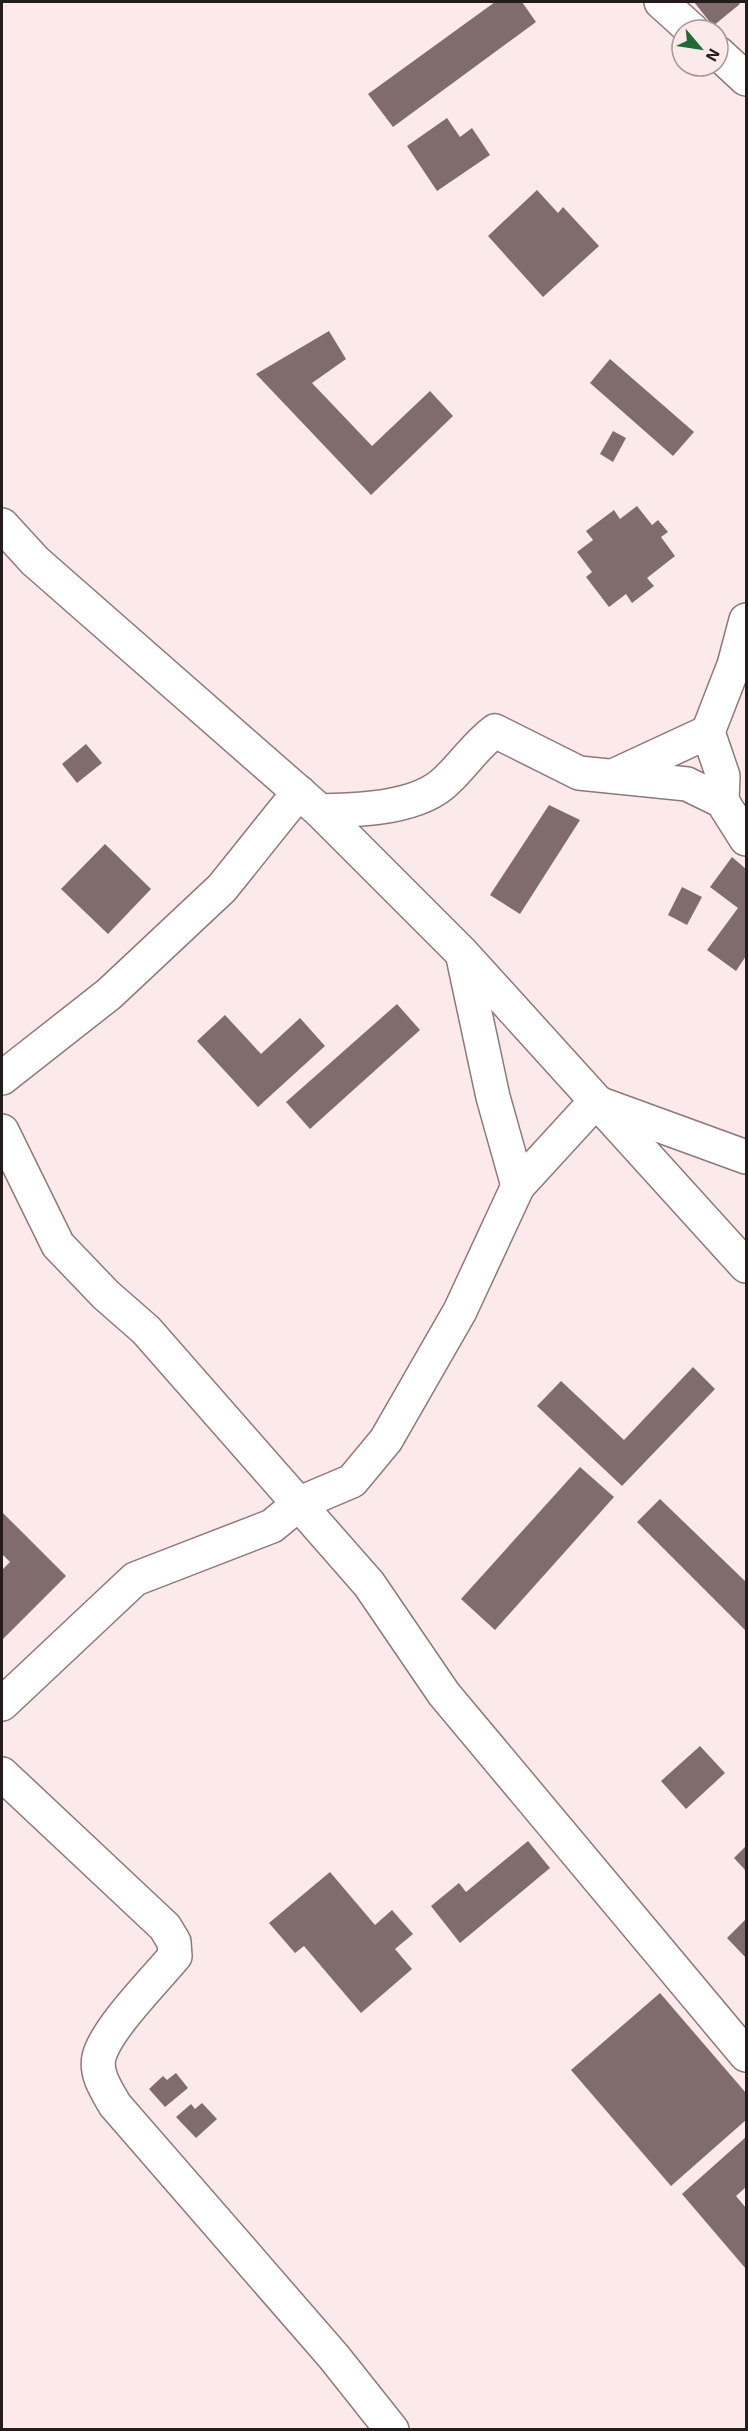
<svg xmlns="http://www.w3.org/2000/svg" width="748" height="2431" viewBox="0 0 748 2431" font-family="'Exo 2',sans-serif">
	<rect width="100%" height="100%" fill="#fceaeb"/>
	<g fill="#806b6d">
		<polygon points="495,2 522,2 536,22 393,127 368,94"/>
		<polygon points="694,2 738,2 740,4 713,26"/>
		<polygon points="447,118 460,137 472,128 490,155 437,191 407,146"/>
		<polygon points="537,190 558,213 563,207 599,246 543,297 488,236"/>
		<polygon points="329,331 346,359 312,383 372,446 430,391 453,416 371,495 256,374"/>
		<polygon points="610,359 694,432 673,456 590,383"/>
		<polygon points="613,431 626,438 613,462 600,454"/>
		<polygon points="637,506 652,525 658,520 668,532 661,537 675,556 647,578 654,586 632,603 626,594 609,607 586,577 592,572 577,552 593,540 586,531 614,510 620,519"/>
		<polygon points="86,744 102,763 77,783 62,764"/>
		<polygon points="549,805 580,820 520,914 490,895"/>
		<polygon points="105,844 151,889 108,934 61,889"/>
		<polygon points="732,857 746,869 746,956 736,971 707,950 738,908 710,887"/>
		<polygon points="682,887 702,897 687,925 668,915"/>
		<polygon points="397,1004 420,1030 310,1129 286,1102"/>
		<polygon points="225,1015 261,1054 300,1018 325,1046 258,1107 197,1041"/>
		<polygon points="693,1367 715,1389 622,1486 537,1406 561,1381 624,1440"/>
		<polygon points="580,1467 614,1497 495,1630 461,1599"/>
		<polygon points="660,1499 746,1582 746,1631 637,1522"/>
		<polygon points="2,1512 66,1576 2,1640 2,1570 10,1562 2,1554"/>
		<polygon points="700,1746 725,1773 686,1809 661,1781"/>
		<polygon points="528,1841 550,1868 460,1943 431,1906 459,1883 466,1892"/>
		<polygon points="746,1846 746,1871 734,1858"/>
		<polygon points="330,1872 375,1925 392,1910 413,1934 395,1949 412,1969 361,2013 304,1946 295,1953 269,1923"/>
		<polygon points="746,1919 746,1958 727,1938"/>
		<polygon points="660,1993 746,2093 746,2120 671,2186 571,2070"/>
		<polygon points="176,2073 188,2088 165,2107 149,2089 163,2076 167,2080"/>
		<polygon points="202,2103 217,2119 196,2138 176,2117 191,2104 195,2109"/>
		<polygon points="746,2137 746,2187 736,2196 746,2208 746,2269 682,2194"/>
	</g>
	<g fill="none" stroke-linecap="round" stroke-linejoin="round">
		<defs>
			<g id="minor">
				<polyline points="661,2 692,30"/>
				<polyline points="718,53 746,79"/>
				<polyline points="2,525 35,561 320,811 463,954 746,1266"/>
				<polyline points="613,776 708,732"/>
				<polyline points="722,801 723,776 708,732 734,665 746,620"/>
				<path d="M320,811C358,810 419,809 447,780C464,764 476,745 495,731L579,773L687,784L722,801L746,839"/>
				<polyline points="463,957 493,1097 518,1186"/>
				<polyline points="2,1078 109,994 222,888 299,792"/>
				<polyline points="2,1131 58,1245 106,1295 146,1330 369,1584 444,1694 746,2055"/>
				<polyline points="2,1704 135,1579 272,1526 300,1503 352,1481 386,1440 460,1311 518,1186 595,1102 746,1157"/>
				<path d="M2,1774L165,1927L174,1942L175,1956C155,1980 106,2029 99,2057C95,2074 107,2091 115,2105L334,2357L392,2430"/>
			</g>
		</defs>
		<use href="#minor" stroke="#8d787a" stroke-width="36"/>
		<use href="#minor" stroke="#fff" stroke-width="33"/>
	</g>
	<rect width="748" height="2431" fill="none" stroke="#231b1c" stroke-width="6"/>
	<g transform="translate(700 48) rotate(119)"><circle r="28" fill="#fceaeb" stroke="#a59798" stroke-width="1.5"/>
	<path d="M0-4.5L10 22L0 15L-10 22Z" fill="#216a37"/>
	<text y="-9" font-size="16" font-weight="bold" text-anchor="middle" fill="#231b1c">N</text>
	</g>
</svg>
